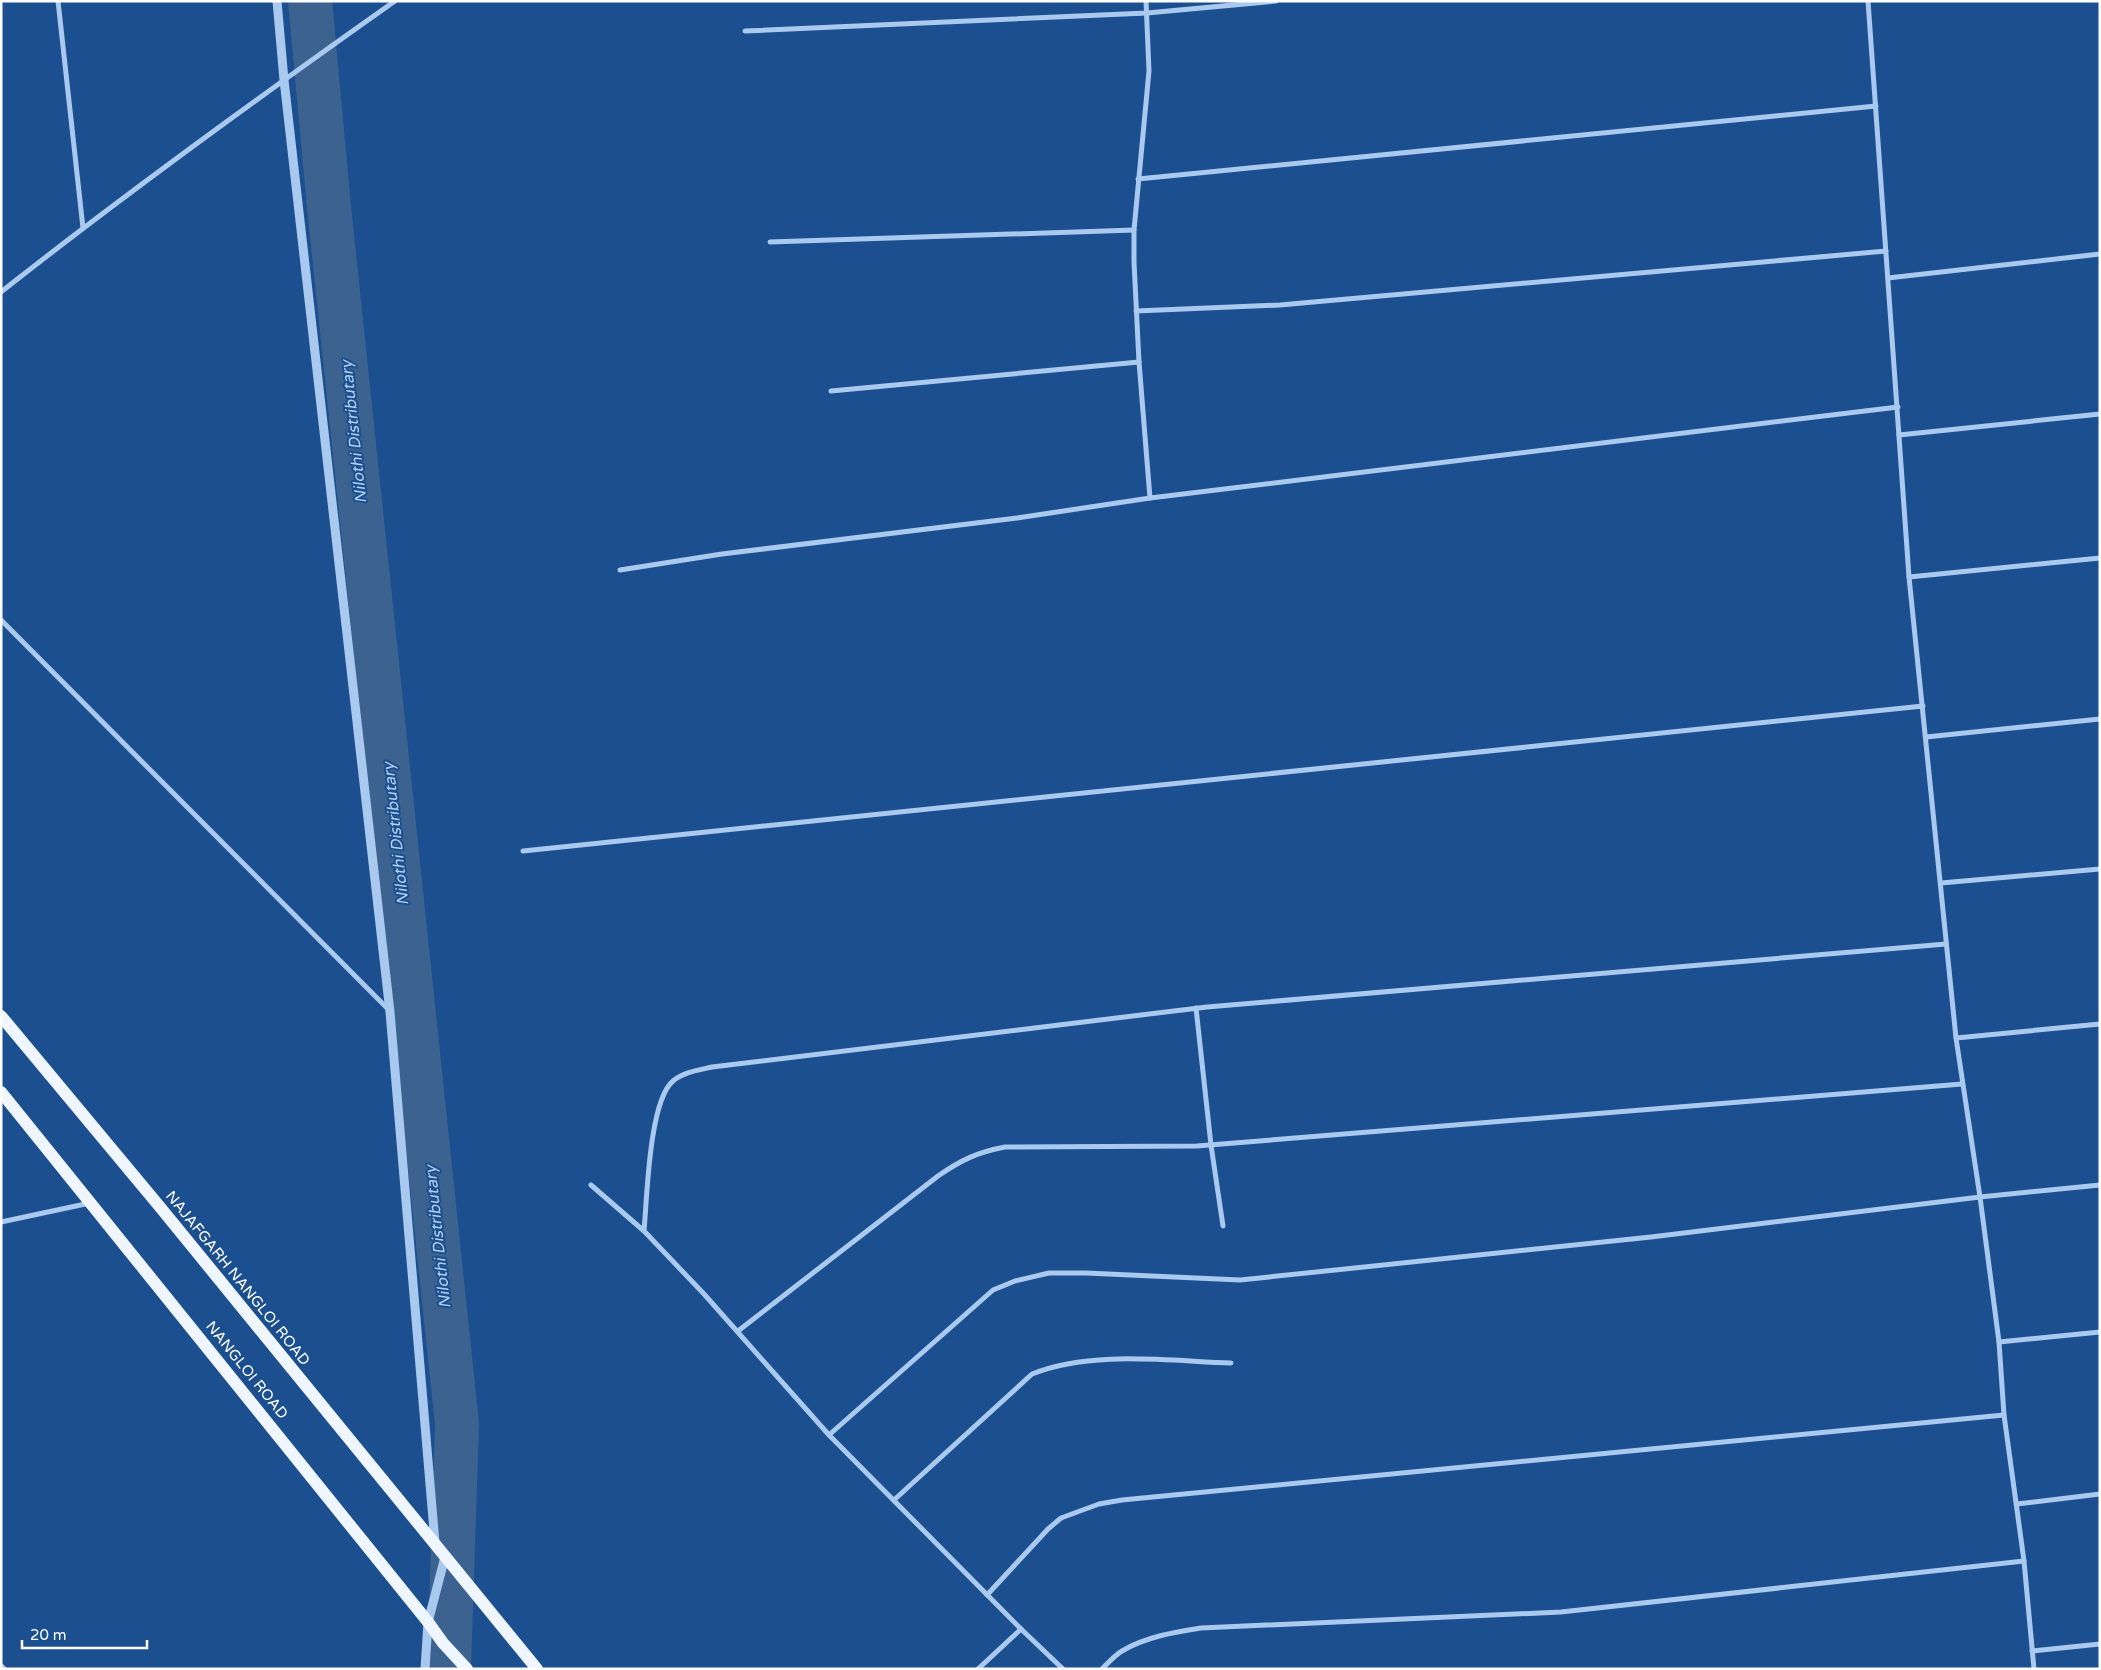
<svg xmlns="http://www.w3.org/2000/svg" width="2101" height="1670" viewBox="0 0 2101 1670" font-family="'Varela Round',sans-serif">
	<rect width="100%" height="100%" fill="#1b4f8f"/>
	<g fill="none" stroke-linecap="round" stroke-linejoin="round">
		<polyline stroke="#3c6290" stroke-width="44" points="310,1 329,207 457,1424 449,1669"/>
		<polyline stroke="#a9c9ee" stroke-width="4" points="1,1665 5,1669"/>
		<g stroke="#a9c9ee" stroke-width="5">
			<polyline points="58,1 83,228"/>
			<polyline points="1146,1 1149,71 1134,230 1134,262 1139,362 1150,498"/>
			<polyline points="1868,1 1909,577 1956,1038 1980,1197 1999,1342 2004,1415 2024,1561 2034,1669"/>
			<polyline points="745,31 1147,13 1276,1"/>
			<polyline points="1138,179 1876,106"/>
			<polyline points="770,242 1134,230"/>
			<polyline points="1888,278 2100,254"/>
			<path d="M1,292C129,191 262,95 395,1"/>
			<polyline points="1136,311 1280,305 1886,251"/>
			<polyline points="831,391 1139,362"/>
			<polyline points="1899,435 2100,414"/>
			<polyline points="620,570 722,554 1017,518 1150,498 1898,407"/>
			<polyline points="1909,577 2100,558"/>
			<polyline points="1,620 389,1010"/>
			<polyline points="1926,737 2100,719"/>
			<polyline points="523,851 1923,706"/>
			<polyline points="1941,883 2100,869"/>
			<polyline points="1196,1008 1211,1145 1223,1226"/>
			<polyline points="1956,1038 2100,1024"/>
			<polyline points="591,1185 644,1231 704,1294 829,1435 1021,1629 1063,1669"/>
			<polyline points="1,1222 90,1203"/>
			<path d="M644,1231C647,1199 649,1101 673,1081C684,1072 699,1070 712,1067L1207,1007L1946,944"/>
			<path d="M738,1331L938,1176C961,1160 978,1152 1005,1147L1197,1146L1962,1084"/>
			<polyline points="1999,1342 2100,1332"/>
			<polyline points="829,1435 993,1290 1015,1281 1049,1273 1086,1273 1240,1280 1651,1237 1980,1197 2100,1185"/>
			<path d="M894,1500L1032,1374C1091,1350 1169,1361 1231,1363"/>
			<polyline points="2017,1504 2100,1494"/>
			<polyline points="987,1595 1048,1529 1061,1518 1099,1504 1122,1500 2004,1415"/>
			<polyline points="2032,1651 2100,1644"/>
			<polyline points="978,1669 1021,1629"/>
			<path d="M1102,1669C1108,1663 1115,1655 1122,1651C1145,1637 1175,1632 1201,1628L1561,1612L2024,1561"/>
		</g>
		<g stroke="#a9c9ee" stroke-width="9">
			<polyline points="277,1 284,80 390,1012 435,1543"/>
			<polyline points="425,1669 428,1622 445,1557"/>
		</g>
		<g stroke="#f0f6ff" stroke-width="12">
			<polyline points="1,1016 160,1207 537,1669"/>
			<polyline points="1,1092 428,1622 443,1643 467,1669"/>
		</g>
	</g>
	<g text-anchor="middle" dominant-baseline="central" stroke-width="4" stroke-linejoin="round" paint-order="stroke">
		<g font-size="15" fill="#fff" stroke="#1b4f8f">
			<text transform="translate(238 1278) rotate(51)">NAJAFGARH NANGLOI ROAD</text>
			<text transform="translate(247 1370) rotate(51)">NANGLOI ROAD</text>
		</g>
		<g font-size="16" font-style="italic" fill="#b5d3f5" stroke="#1b4f8f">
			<text transform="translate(354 432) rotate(-96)">Nilothi Distributary</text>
			<text transform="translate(396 834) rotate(-96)">Nilothi Distributary</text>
			<text transform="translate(438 1237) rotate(-96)">Nilothi Distributary</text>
		</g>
	</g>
	<rect width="2101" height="1670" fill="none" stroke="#ffffff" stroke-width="5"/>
	<path d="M22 1640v8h125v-8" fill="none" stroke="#ffffff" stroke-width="2.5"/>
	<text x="30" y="1640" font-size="15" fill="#ffffff" stroke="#1b4f8f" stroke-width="4" paint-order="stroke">20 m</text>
</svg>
